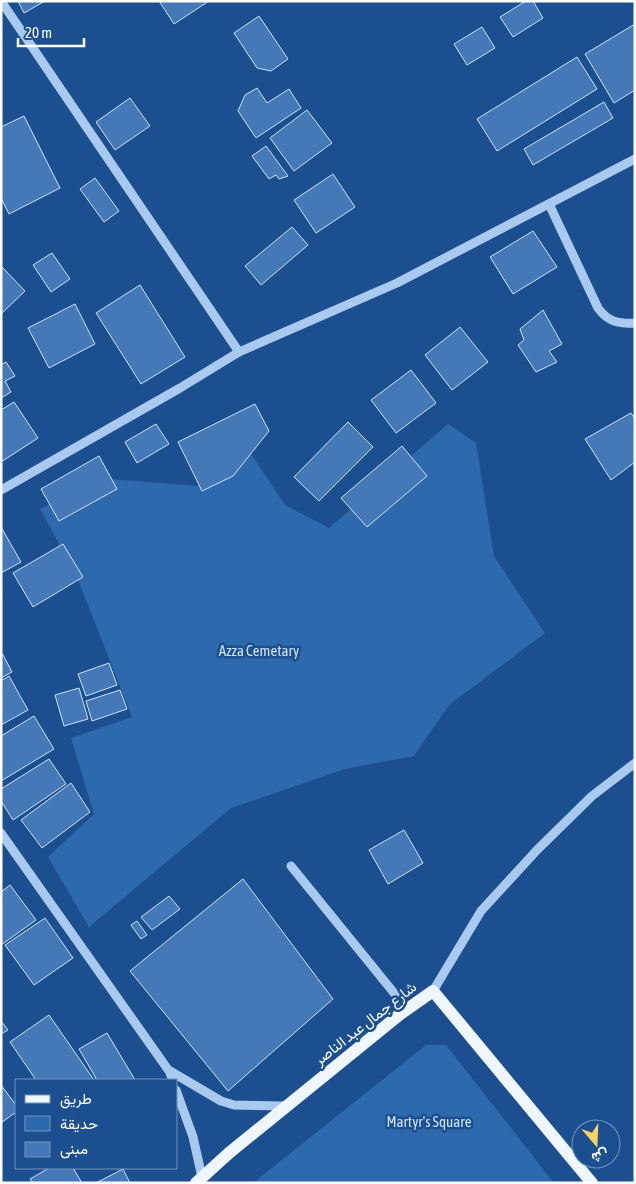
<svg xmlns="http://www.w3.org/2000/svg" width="636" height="1184" viewBox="0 0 636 1184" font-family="'Asap Condensed',Vazirmatn,sans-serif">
	<rect width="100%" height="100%" fill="#1b4f8f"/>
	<g fill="#2e69ad">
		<polygon points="448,424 476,443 494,556 545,633 449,705 414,756 345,769 231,808 89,927 48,857 94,814 71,738 132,717 77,577 40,509 99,478 198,486 243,442 285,505 329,528"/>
		<polygon points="426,1045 446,1045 554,1183 253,1183"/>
	</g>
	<g fill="#4478b7" stroke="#cfe3fa">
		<polygon points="18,1 45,1 24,13"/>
		<polygon points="159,1 209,1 174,24"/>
		<polygon points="526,1 533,1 543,18 513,37 500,17"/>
		<polygon points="259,16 288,59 271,71 257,68 234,33"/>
		<polygon points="635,24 635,90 614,103 585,54"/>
		<polygon points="482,27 495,48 467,65 454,44"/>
		<polygon points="577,57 597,89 497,151 477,119"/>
		<polygon points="257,88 267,103 289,89 301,108 256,138 238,111 245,95"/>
		<polygon points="130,98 150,126 115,150 96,122"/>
		<polygon points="604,102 613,118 533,165 524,149"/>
		<polygon points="307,110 332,143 294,171 270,138"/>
		<polygon points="24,116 60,188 9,214 1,198 1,127"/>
		<polygon points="266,146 288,176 279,179 276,175 269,179 252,156"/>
		<polygon points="333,174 355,207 316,233 294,200"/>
		<polygon points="95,178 119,211 104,222 80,189"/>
		<polygon points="292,227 308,245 261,285 245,266"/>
		<polygon points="533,231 557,267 513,294 490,257"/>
		<polygon points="52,253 70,279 51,292 33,265"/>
		<polygon points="1,266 25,291 1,314"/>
		<polygon points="140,285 185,357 141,384 96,313"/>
		<polygon points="75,304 95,344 49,368 28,328"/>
		<polygon points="543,310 562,344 549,351 557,362 536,372 518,345 524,340 520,329"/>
		<polygon points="460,327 488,362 452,390 425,355"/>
		<polygon points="6,362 15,376 5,381 11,392 1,398 1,365"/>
		<polygon points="411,370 436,403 396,433 371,400"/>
		<polygon points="14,402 38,438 1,462 1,410"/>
		<polygon points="255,404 269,431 233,476 202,491 178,442"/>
		<polygon points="631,413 635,419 635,462 611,480 585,439"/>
		<polygon points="348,422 373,447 319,501 294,477"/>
		<polygon points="156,424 169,444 137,463 125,442"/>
		<polygon points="402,446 427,476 367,527 341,498"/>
		<polygon points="99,456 117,489 59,521 41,489"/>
		<polygon points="1,527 21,562 1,573"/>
		<polygon points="63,544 83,577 33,607 13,573"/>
		<polygon points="1,651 12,672 1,678"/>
		<polygon points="109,663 117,685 86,696 78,674"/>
		<polygon points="9,676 28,710 1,725 1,681"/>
		<polygon points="79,688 88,719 64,726 55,695"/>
		<polygon points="120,690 127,709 92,721 86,701"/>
		<polygon points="34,716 54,749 1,781 1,736"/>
		<polygon points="49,759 66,784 13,820 1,801 1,789"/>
		<polygon points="71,783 90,812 42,848 21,820"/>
		<polygon points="404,830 423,863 388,884 369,850"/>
		<polygon points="243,879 333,999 228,1091 130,971"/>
		<polygon points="10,885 36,920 1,945 1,892"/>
		<polygon points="169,896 180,909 152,930 141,917"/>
		<polygon points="45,918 73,958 34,985 5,945"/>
		<polygon points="137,921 147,935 141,939 131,925"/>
		<polygon points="49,1015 94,1080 36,1080 10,1042"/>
		<polygon points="1,1021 8,1030 1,1034"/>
		<polygon points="107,1033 135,1080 97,1080 79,1049"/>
		<polygon points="1,1085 16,1105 16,1112 1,1123"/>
		<polygon points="49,1168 73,1168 82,1183 33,1183 30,1179"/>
		<polygon points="123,1169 130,1183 96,1183"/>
	</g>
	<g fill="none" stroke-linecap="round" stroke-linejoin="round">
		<g stroke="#a9c9ee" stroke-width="9">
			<polyline points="1,1 239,352"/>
			<path d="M549,204L598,308C608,322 619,324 635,323"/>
			<polyline points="1,490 180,388 239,352 397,283 635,159"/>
			<polyline points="1,833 169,1071 173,1080"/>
			<polyline points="291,866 407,1009"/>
			<polyline points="433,991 481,911 537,850 592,796 635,763"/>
			<polyline points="170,1071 221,1101 234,1105 287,1106"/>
			<polyline points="176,1090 193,1137 202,1177"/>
		</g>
		<polyline stroke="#f0f6ff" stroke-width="12" points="196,1183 229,1153 399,1015 433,991 592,1183"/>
	</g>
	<g text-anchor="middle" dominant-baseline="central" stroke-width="5" stroke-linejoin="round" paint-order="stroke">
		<g font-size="15" fill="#cfe3fa" stroke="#1b4f8f">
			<text x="259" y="650">Azza Cemetary</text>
			<text x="429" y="1121">Martyr's Square</text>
		</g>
		<g font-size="15" fill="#fff" stroke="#1b4f8f">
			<text transform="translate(365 1023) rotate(-38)">شارع جمال عبد الناصر</text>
		</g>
	</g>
	<rect width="636" height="1184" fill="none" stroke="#ffffff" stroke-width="5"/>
	<rect x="15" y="1079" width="162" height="90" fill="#1b4f8f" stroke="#7695bc"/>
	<rect x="25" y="1095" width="25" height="8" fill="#f0f6ff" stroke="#7695bc"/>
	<text x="60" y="1104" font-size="15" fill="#ffffff">طريق</text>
	<rect x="25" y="1116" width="25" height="15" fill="#2e69ad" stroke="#7695bc"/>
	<text x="60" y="1129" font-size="15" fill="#ffffff">حديقة</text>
	<rect x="25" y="1142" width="25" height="15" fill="#4478b7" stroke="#7695bc"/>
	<text x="60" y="1154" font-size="15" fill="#ffffff">مبنى</text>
	<g transform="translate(596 1144) rotate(161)"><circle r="24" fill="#1b4f8f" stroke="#7695bc"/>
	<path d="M0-4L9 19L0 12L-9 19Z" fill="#ffd166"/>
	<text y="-8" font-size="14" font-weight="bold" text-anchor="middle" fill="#ffffff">ش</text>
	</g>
	<path d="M18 38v8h66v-8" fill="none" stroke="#ffffff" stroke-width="2.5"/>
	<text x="25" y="38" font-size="15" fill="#ffffff" stroke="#1b4f8f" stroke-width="4" paint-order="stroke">20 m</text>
</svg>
